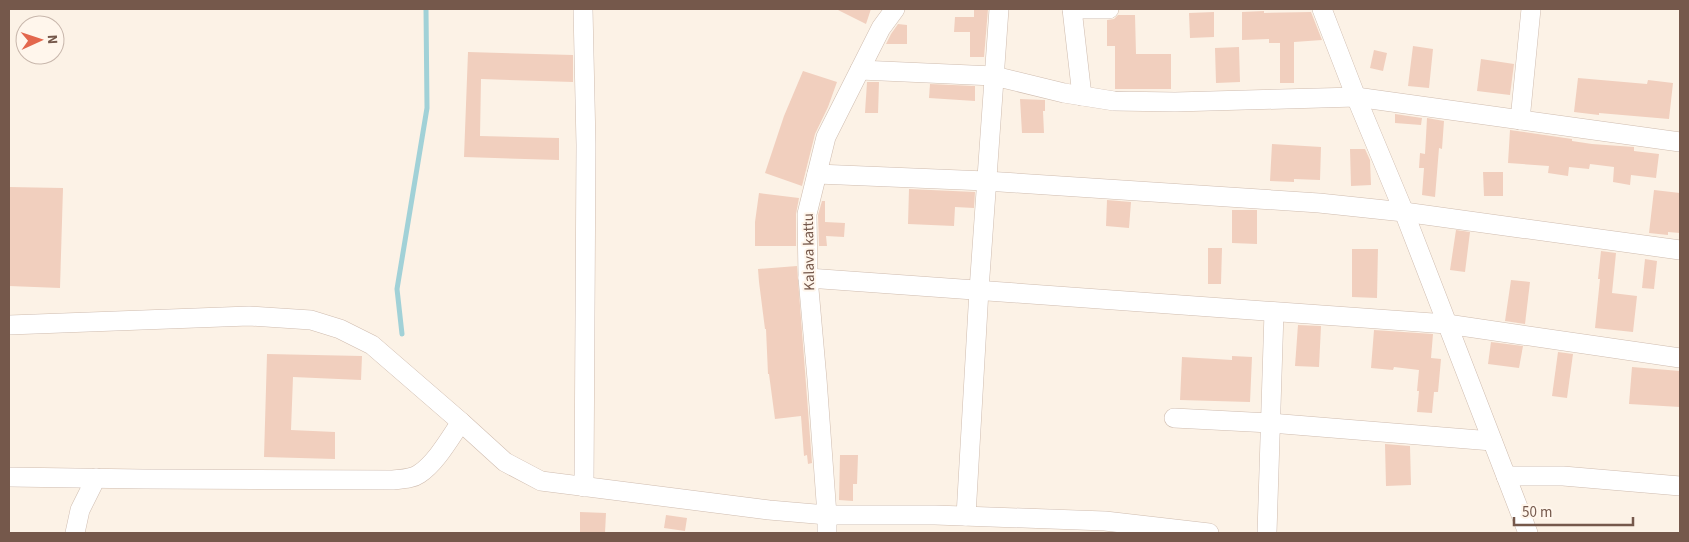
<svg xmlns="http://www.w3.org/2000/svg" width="1689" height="542" viewBox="0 0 1689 542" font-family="'Source Sans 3',sans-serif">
	<rect width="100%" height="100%" fill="#fcf2e6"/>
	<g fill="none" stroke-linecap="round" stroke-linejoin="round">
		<polyline stroke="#a1d1d7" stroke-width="5" points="402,334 397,289 427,108 426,9"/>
	</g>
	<g fill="#f1cfbe">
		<polygon points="836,9 871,9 866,24"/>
		<polygon points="974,9 988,9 984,57 970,57 970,32 954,32 955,17 974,17"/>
		<polygon points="1264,11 1264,13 1311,12 1322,40 1294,42 1294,83 1280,83 1280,43 1269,43 1269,39 1242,40 1242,12"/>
		<polygon points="1214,12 1214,37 1190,38 1189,13"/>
		<polygon points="1118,15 1135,15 1136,54 1171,54 1171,89 1115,89 1115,46 1107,46 1107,20 1114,19"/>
		<polygon points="898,24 907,25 907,44 886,44 891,34"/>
		<polygon points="1413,46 1433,49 1429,88 1408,86"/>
		<polygon points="1239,47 1240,82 1216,83 1215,48"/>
		<polygon points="1374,50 1387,53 1383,71 1370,68"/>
		<polygon points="468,52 573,55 573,82 481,79 480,136 559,138 559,160 464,157"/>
		<polygon points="1481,59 1514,64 1510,95 1477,91"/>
		<polygon points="803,71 837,82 828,107 815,134 802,186 765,173 784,116"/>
		<polygon points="1578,78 1647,84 1648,80 1673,83 1669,119 1599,113 1599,115 1574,112"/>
		<polygon points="867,82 879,82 878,113 865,113"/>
		<polygon points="930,84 975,86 975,101 929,98"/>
		<polygon points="1020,99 1045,100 1045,111 1043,111 1044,133 1022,133"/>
		<polygon points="1395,114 1422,118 1421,125 1395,123"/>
		<polygon points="1427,118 1444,121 1442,149 1439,148 1435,197 1422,195 1424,168 1419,168 1420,153 1425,154"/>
		<polygon points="1510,130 1572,139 1572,141 1592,144 1634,147 1634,151 1659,154 1656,178 1631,175 1630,185 1613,182 1614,167 1590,164 1589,169 1569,167 1568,176 1548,173 1549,166 1508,163"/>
		<polygon points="1272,144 1321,147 1320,180 1294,179 1294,182 1270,181"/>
		<polygon points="1350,149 1365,149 1370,160 1371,185 1351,186"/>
		<polygon points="1483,172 1503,172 1503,196 1484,196"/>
		<polygon points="9,187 63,188 60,288 9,286"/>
		<polygon points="909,189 975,192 974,208 955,207 954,226 908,224"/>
		<polygon points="1654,190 1680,193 1680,233 1668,232 1668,235 1649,233"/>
		<polygon points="759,193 799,198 796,214 796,246 755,246 755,222"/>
		<polygon points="1107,200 1131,202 1129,228 1106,226"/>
		<polygon points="822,201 825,201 825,222 845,223 844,237 826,236 827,246 819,246 818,215"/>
		<polygon points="1232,210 1257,210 1257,244 1232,243"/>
		<polygon points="1456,230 1470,232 1465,272 1450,270"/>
		<polygon points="1208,248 1222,248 1221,284 1208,284"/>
		<polygon points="1352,249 1378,249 1377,298 1352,297"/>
		<polygon points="1601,251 1616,253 1612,293 1637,296 1633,332 1595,328 1600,279 1598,279"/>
		<polygon points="1645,259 1657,261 1654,289 1642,288"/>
		<polygon points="797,266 812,463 808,464 807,455 804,456 801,416 775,419 769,374 768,374 766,329 765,329 759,282 758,269"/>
		<polygon points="1511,280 1530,282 1525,324 1505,321"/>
		<polygon points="1298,325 1321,326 1319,367 1295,366"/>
		<polygon points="1374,330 1433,334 1431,358 1441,359 1438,392 1434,392 1432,413 1417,412 1419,391 1417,391 1419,370 1394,367 1393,370 1371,368"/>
		<polygon points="1491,342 1523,346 1519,368 1488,364"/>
		<polygon points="1558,352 1573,354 1567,398 1552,396"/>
		<polygon points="267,354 362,356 361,380 293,377 291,430 335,432 335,459 264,457"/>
		<polygon points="1232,356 1252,357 1250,402 1180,400 1182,357 1232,360"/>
		<polygon points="1632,367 1680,371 1680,407 1629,404"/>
		<polygon points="1385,444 1410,446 1411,485 1386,486"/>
		<polygon points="840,455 858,455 857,484 853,484 853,501 839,500"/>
		<polygon points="580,512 606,513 605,533 580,533"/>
		<polygon points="666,515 687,518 685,531 664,528"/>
	</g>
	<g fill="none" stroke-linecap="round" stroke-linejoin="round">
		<defs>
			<g id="minor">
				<polyline points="583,9 586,145 584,487"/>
				<polyline points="1072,9 1082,96"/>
				<polyline points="1072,9 1109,9"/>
				<polyline points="1322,9 1356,97 1404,212 1528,533"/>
				<polyline points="860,70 994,76 1064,93 1114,101 1175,102 1356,97 1680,142"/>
				<polyline points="1520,120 1531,9"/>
				<polyline points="817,174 986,181 1319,203 1404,212 1680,250"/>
				<polyline points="808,278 1447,324 1680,358"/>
				<polyline points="9,325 249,316 311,320 340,329 372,345 461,422 505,462 541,481 769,510 827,515 935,515 1105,521 1209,533"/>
				<polyline points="1174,418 1270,423 1492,441"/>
				<polyline points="1506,476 1563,476 1680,486"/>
				<path d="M9,477L143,479L393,480C402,479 412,479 419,474C436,463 450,438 461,422"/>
				<polyline points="966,516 979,290 999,9"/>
				<polyline points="75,533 80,510 96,478"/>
				<polyline points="827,533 827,515 817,379 808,278 807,214 826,137 881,28 895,9"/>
				<polyline points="1267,533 1274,312"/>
			</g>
		</defs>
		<use href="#minor" stroke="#cfbcaf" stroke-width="20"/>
		<use href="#minor" stroke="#fff" stroke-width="19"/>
	</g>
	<g text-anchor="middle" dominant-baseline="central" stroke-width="4" stroke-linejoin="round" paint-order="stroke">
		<g font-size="15" fill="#75584b" stroke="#fff6ec">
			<text transform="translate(809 252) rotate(-91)">Kalava kattu</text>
		</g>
	</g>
	<rect width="1689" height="542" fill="none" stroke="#75584b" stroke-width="20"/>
	<g transform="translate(40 40) rotate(87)"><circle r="24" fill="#fff6ec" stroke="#c8b7ac"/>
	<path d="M0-4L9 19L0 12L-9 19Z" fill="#e3674d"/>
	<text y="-8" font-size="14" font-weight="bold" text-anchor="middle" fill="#75584b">N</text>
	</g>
	<path d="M1514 517v8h119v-8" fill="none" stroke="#75584b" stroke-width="2.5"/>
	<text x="1522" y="517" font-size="15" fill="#75584b" stroke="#fff6ec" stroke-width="4" paint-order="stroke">50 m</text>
</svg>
